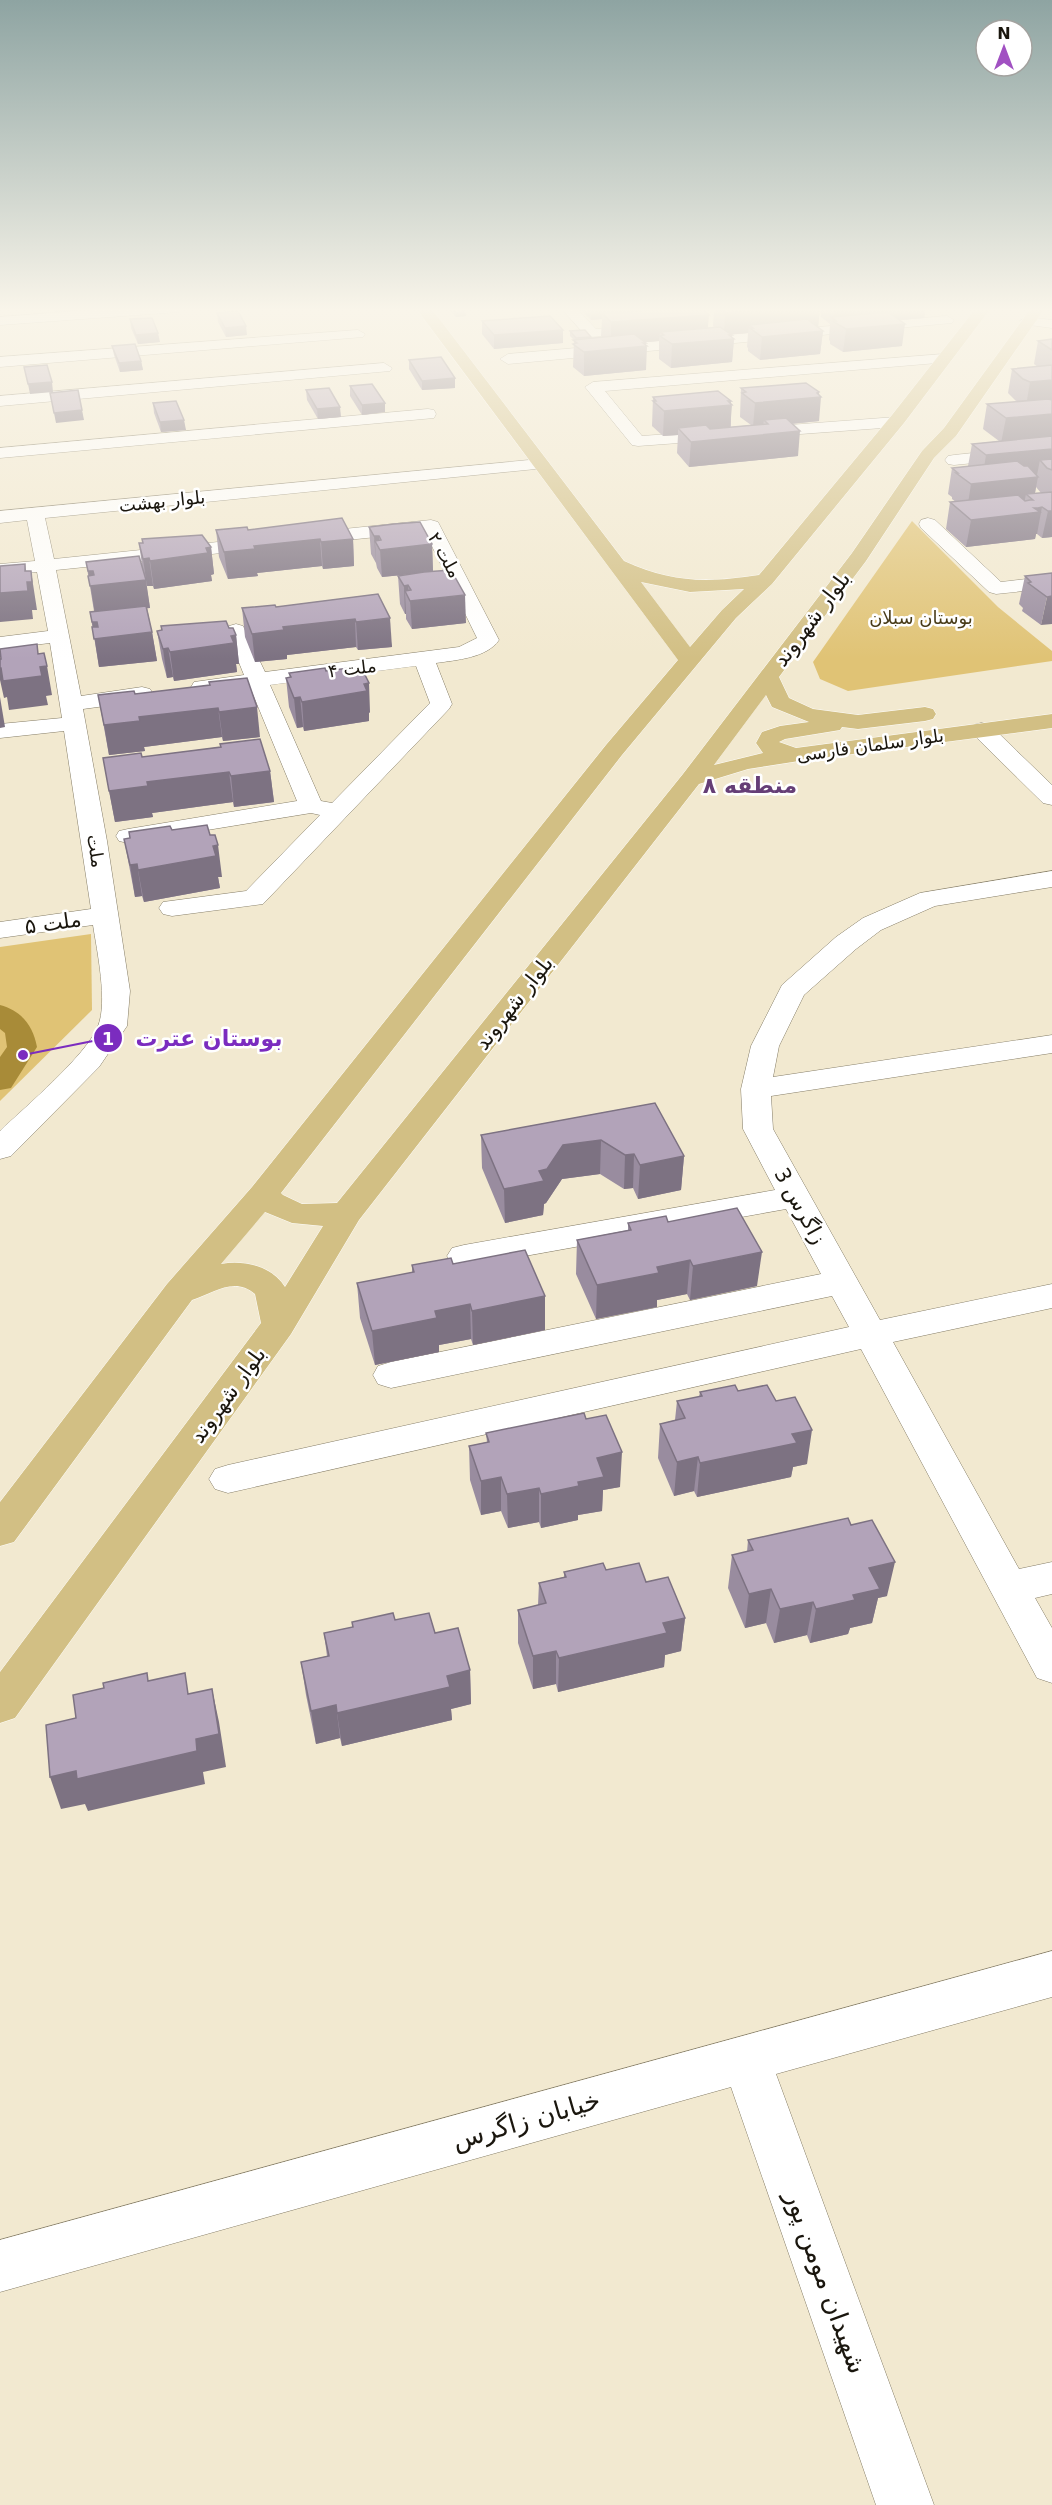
<svg xmlns="http://www.w3.org/2000/svg" width="1052" height="2505" viewBox="0 0 1052 2505" font-family="'DejaVu Sans','Noto Sans Arabic',sans-serif">
	<rect width="100%" height="100%" fill="#f2e9d0"/>
	<g fill="#e0c375">
		<polygon points="912,521 998,607 1052,651 1052,661 848,691 820,679 813,662"/>
		<polygon points="91,934 92,1010 0,1101 0,947"/>
	</g>
	<g fill="none" stroke-linecap="round" stroke-linejoin="round">
		<path fill="#a88b38" fill-rule="evenodd" d="M0,1005C22,1011 33,1026 37,1047L11,1088L0,1090V1057L7,1047L5,1033L0,1029Z"/>
		<defs>
			<g id="minor">
				<polygon points="117,308 186,308 179,312 0,325 0,317"/>
				<polygon points="561,308 576,308 596,329 629,327 636,331 629,335 587,337"/>
				<polygon points="947,316 954,320 952,323 508,364 500,359 508,354"/>
				<polygon points="1027,317 1052,320 1052,328 1022,324 1020,321"/>
				<polygon points="358,330 365,334 363,337 0,367 0,357"/>
				<polygon points="944,354 952,359 949,362 605,391 642,436 896,417 902,418 904,422 896,427 638,446 632,445 585,387 593,382"/>
				<polygon points="384,363 392,368 390,371 0,406 0,396"/>
				<polygon points="428,409 434,410 436,414 434,418 0,458 0,448"/>
				<polygon points="1052,445 1052,455 954,465 948,464 945,460 948,456 954,455"/>
				<path d="M540,459L546,460L549,464L546,468L45,518L54,559L431,520L438,522L499,640C487,658 456,660 436,663L452,704L449,709L263,904L172,916L163,914L159,908L163,902L246,891L320,815L311,813L128,843L119,841L116,836L119,831L128,829L297,801L250,687L202,694L194,692L191,687L194,682L244,675L226,630L229,626L236,624L243,626L265,672L459,647L477,638L425,532L56,570L81,696L142,687L150,689L153,694L150,699L142,701L83,709L107,841L130,991L127,1026L99,1067L11,1156L0,1159V1131C24,1108 87,1055 98,1026C108,1002 97,951 93,925L0,938V922L91,909L64,731L0,738V724L62,718L50,643L0,649V637L48,631L37,572L0,576V564L35,561L27,520L0,523V511ZM416,666L430,703L332,803L321,801L270,685Z"/>
				<polygon points="928,518 935,520 1001,582 1052,576 1052,588 996,594 989,592 921,528 919,524 921,520"/>
				<polygon points="982,723 990,725 1052,785 1052,805 1043,803 974,735 971,730 974,725"/>
				<polygon points="1052,871 1052,887 935,906 881,930 856,949 804,995 779,1046 773,1077 1052,1035 1052,1053 771,1096 773,1129 880,1320 1052,1284 1052,1308 893,1342 1019,1569 1052,1562 1052,1594 1035,1598 1052,1628 1052,1683 1037,1678 861,1349 228,1493 215,1489 209,1479 215,1469 228,1465 849,1327 832,1296 391,1388 378,1384 373,1375 378,1366 391,1362 821,1274 786,1209 464,1267 452,1264 447,1256 452,1248 464,1245 775,1190 743,1129 741,1089 751,1046 782,985 836,937 863,918 920,893"/>
				<polygon points="1052,1951 1052,1997 776,2074 934,2505 876,2505 731,2087 0,2292 0,2240"/>
			</g>
			<path id="major" d="M416,308H431L624,561C672,583 707,583 759,575L892,415L976,308H991L904,423L772,584L736,618L622,755L281,1193L283,1195L302,1204L337,1203L683,774L852,553L922,451L944,428L1031,308H1045L956,436L934,458L866,561L779,677L789,698L813,709L858,715L925,707L933,709L936,714L933,719L925,721L858,729L842,727L840,730L785,739L779,742L796,748L1052,714V728L799,761L748,769L699,784L359,1220L291,1334L15,1718L0,1723V1672L261,1323L255,1294C234,1276 214,1293 192,1300L14,1542L0,1546V1502L167,1284L252,1187L606,745L678,660ZM641,582L690,592L744,589L722,610L690,647ZM766,695L772,707L809,722L780,726L762,732L756,743L763,753L714,765ZM265,1212L292,1223L323,1226L285,1287C272,1266 245,1260 221,1264Z"/>
		</defs>
		<use href="#minor" stroke="#857d67" stroke-width="1"/>
		<use href="#major" stroke="#fff" stroke-width="1"/>
		<use href="#minor" fill="#fff" fill-rule="evenodd"/>
		<use href="#major" fill="#d2bf84" fill-rule="evenodd"/>
	</g>
	<g fill="#998c9f" fill-rule="evenodd">
		<polygon points="449,308 462,308 465,312 466,316 456,317 449,310"/>
		<path d="M582,308H820L818,327L823,331L820,354L760,360L748,351V348L747,347L748,333L732,334V337L734,339L732,362L671,368L659,359V341L646,342V370L584,376L573,367L574,340L570,336V331L591,338L602,337L601,336L602,319L591,320L582,311ZM704,310H714L713,326L714,327L708,328Z"/>
		<polygon points="821,308 926,308 924,318 900,320 902,346 843,352 830,344 830,341 829,340 830,324 821,317"/>
		<polygon points="217,313 247,335 226,337 218,322"/>
		<polygon points="130,319 160,342 138,344 131,328"/>
		<polygon points="482,321 563,343 494,349 482,334"/>
		<path d="M1052,339V537L1042,538L1037,534H1036L1035,539L966,547L946,529L950,502H956L952,499V497L948,494L952,468L968,466L972,444L999,441L983,429L987,404L1017,402L1008,393L1012,369L1038,367L1034,364L1038,341ZM1036,487L1041,493H1035Z"/>
		<polygon points="112,346 141,361 143,370 120,372 114,355"/>
		<polygon points="409,360 455,388 422,390 409,369"/>
		<polygon points="350,386 385,403 385,412 362,415 350,396"/>
		<polygon points="741,388 819,395 819,421 792,424 798,456 689,467 677,453 678,435 663,436 652,426 653,397 731,404 731,427 751,425 740,417"/>
		<polygon points="306,390 341,417 318,419 307,400"/>
		<polygon points="153,403 186,430 161,432 154,413"/>
		<polygon points="369,527 432,544 433,571 466,623 412,629 406,619 406,614 405,614 400,604 398,576 411,574 382,577 377,568 376,563 371,554"/>
		<polygon points="216,530 248,530 353,539 354,566 323,569 322,566 257,573 258,576 228,579 219,557"/>
		<polygon points="142,539 211,547 214,574 211,575 212,581 154,589 153,586 147,586 146,583 150,608 147,608 152,632 157,661 99,667 90,612 94,611 86,562 142,565 139,543 142,543"/>
		<polygon points="1052,573 1041,625 1022,611 1023,608 1019,604 1025,576"/>
		<polygon points="378,594 392,647 358,650 356,647 287,655 287,659 255,662 245,637 242,608 276,607"/>
		<polygon points="161,626 229,628 236,635 239,664 236,664 237,672 174,681 173,677 167,678 162,659 157,631 162,630"/>
		<polygon points="326,671 370,712 369,713 369,721 304,731 303,727 297,728 289,707 286,678 290,678 289,673"/>
		<polygon points="210,685 260,737 223,741 222,737 144,747 145,751 109,755 98,695 135,694"/>
		<polygon points="220,744 270,771 274,802 234,807 233,802 152,813 153,817 115,822 103,758 142,757 220,747"/>
		<polygon points="124,839 222,877 218,877 220,888 144,902 142,896 135,897"/>
		<polygon points="655,1103 684,1156 681,1190 638,1199 633,1188 624,1189 600,1174 562,1179 546,1203 544,1204 543,1215 505,1223 482,1168 481,1135"/>
		<polygon points="668,1222 757,1286 690,1300 687,1294 657,1300 657,1307 596,1319 576,1274 577,1240 628,1230 628,1223"/>
		<polygon points="453,1264 545,1296 545,1330 473,1345 471,1339 439,1345 439,1352 375,1365 360,1318 357,1283 412,1273 412,1265"/>
		<polygon points="738,1391 807,1464 793,1467 791,1477 697,1497 694,1491 674,1496 658,1458 660,1424 675,1420 677,1401 699,1397 700,1392"/>
		<polygon points="586,1419 620,1487 603,1490 602,1511 578,1515 578,1520 541,1528 539,1522 508,1528 501,1511 481,1515 470,1480 469,1446 487,1442 486,1433"/>
		<polygon points="748,1540 887,1596 878,1598 872,1623 850,1628 848,1634 810,1643 807,1635 774,1643 766,1623 745,1628 728,1588 732,1555 747,1552"/>
		<polygon points="606,1570 646,1582 685,1618 681,1651 665,1655 664,1667 558,1692 556,1684 533,1689 518,1643 518,1610 538,1605 539,1583 564,1577 564,1572"/>
		<polygon points="395,1620 435,1633 470,1670 471,1704 451,1709 452,1720 342,1746 340,1738 316,1744 306,1695 301,1662 327,1656 324,1633 352,1627 352,1622"/>
	</g>
	<g fill="#7d7282">
		<polygon points="54,308 75,308 75,311 54,312"/>
		<polygon points="592,308 684,308 684,312 602,313 602,319 591,320"/>
		<polygon points="700,308 714,308 714,310 699,311"/>
		<polygon points="780,308 820,308 818,327 753,328 749,325 748,333 724,335 725,313"/>
		<polygon points="834,308 926,308 924,318 839,325 833,319"/>
		<polygon points="465,312 466,316 456,317 456,313"/>
		<polygon points="709,315 707,337 664,335 660,332 659,341 611,345 611,322"/>
		<polygon points="905,324 902,346 843,352 846,329"/>
		<polygon points="246,326 247,335 226,337 225,328"/>
		<polygon points="563,330 563,343 494,349 494,335"/>
		<polygon points="823,331 820,354 760,360 762,337"/>
		<polygon points="158,333 160,342 138,344 136,335"/>
		<polygon points="729,335 732,335 732,339 734,339 732,362 671,368 672,344"/>
		<polygon points="643,343 646,343 646,347 647,346 646,370 584,376 584,352"/>
		<polygon points="141,361 143,370 120,372 119,363"/>
		<polygon points="455,378 455,388 422,390 422,381"/>
		<polygon points="1052,380 1052,403 1026,406 1030,382"/>
		<polygon points="52,382 53,392 30,394 28,384"/>
		<polygon points="819,392 819,397 821,397 819,421 768,426 768,424 764,420 763,426 753,427 755,403"/>
		<polygon points="731,401 731,406 732,405 730,430 678,428 678,435 663,436 664,411"/>
		<polygon points="385,403 385,412 362,415 362,405"/>
		<polygon points="340,407 341,417 318,419 317,409"/>
		<polygon points="82,410 84,420 56,423 54,413"/>
		<polygon points="1052,414 1052,438 1001,443 1006,418"/>
		<polygon points="184,420 186,430 161,432 160,422"/>
		<polygon points="800,431 798,456 689,467 691,442"/>
		<polygon points="1052,449 1052,470 1040,460 1037,475 982,480 986,455"/>
		<polygon points="1038,477 1033,503 1033,500 1026,494 1024,504 967,510 971,484"/>
		<polygon points="1042,507 1037,534 1036,534 1035,539 966,547 971,520"/>
		<polygon points="1048,511 1052,511 1052,537 1042,538"/>
		<polygon points="374,536 379,536 379,549 375,541 376,563"/>
		<polygon points="320,539 322,566 257,573 258,576 228,579 224,552 254,546"/>
		<polygon points="353,539 354,566 323,569 321,542"/>
		<polygon points="432,544 433,572 382,577 380,550"/>
		<polygon points="211,547 214,574 211,575 212,581 154,589 150,561"/>
		<polygon points="149,558 153,586 147,586 143,559"/>
		<polygon points="25,564 28,582 31,571 37,610 32,610 33,619 0,622 0,593 25,571"/>
		<polygon points="88,571 93,571 146,580 150,608 95,614"/>
		<polygon points="408,585 409,599 405,591 406,614 405,614 404,586"/>
		<polygon points="465,595 466,623 412,629 410,601"/>
		<polygon points="1052,596 1052,624 1041,625 1047,597"/>
		<polygon points="390,618 392,647 358,650 356,622"/>
		<polygon points="355,619 356,647 287,655 287,659 255,662 252,634 283,627"/>
		<polygon points="92,622 97,622 152,632 157,661 99,667"/>
		<polygon points="236,635 239,664 236,664 237,672 174,681 170,652 231,636"/>
		<polygon points="168,648 173,677 167,678 163,649"/>
		<polygon points="0,662 40,667 47,666 52,695 46,696 48,705 9,710 7,697 4,698 0,680"/>
		<polygon points="369,683 370,712 369,713 369,721 304,731 302,702"/>
		<polygon points="0,697 5,727 0,728"/>
		<polygon points="300,697 303,727 297,728 294,698"/>
		<polygon points="257,707 260,737 223,741 219,712"/>
		<polygon points="218,708 222,737 144,747 145,751 109,755 104,725 139,717"/>
		<polygon points="270,771 274,802 234,807 231,776"/>
		<polygon points="229,772 233,802 152,813 153,817 115,822 109,791 147,782"/>
		<polygon points="218,845 222,877 218,877 220,888 144,902 138,870 213,846"/>
		<polygon points="137,864 142,896 135,897 130,865"/>
		<polygon points="601,1140 600,1174 562,1179 546,1203 544,1204 543,1215 505,1223 504,1189 539,1171 563,1145"/>
		<polygon points="634,1154 633,1188 624,1189 625,1155"/>
		<polygon points="684,1156 681,1190 638,1199 640,1165"/>
		<polygon points="762,1252 757,1286 690,1300 693,1266"/>
		<polygon points="690,1260 687,1294 657,1300 657,1307 596,1319 597,1285 657,1267"/>
		<polygon points="545,1296 545,1330 473,1345 472,1311"/>
		<polygon points="470,1304 471,1339 439,1345 439,1352 375,1365 372,1331 435,1311"/>
		<polygon points="812,1430 807,1464 793,1467 791,1477 697,1497 700,1463 792,1434"/>
		<polygon points="622,1452 620,1487 603,1490 602,1511 578,1515 578,1520 541,1528 541,1494 578,1482 597,1458"/>
		<polygon points="698,1457 694,1491 674,1496 677,1462"/>
		<polygon points="501,1477 501,1511 481,1515 481,1481"/>
		<polygon points="539,1488 539,1522 508,1528 507,1494"/>
		<polygon points="895,1562 887,1596 878,1598 872,1623 850,1628 848,1634 810,1643 816,1609 853,1595 869,1568"/>
		<polygon points="771,1589 766,1623 745,1628 749,1594"/>
		<polygon points="813,1602 807,1635 774,1643 780,1609"/>
		<polygon points="685,1618 681,1651 665,1655 664,1667 558,1692 559,1658 663,1623"/>
		<polygon points="556,1651 556,1684 533,1689 533,1656"/>
		<polygon points="470,1670 471,1704 451,1709 452,1720 342,1746 337,1713 447,1676"/>
		<polygon points="212,1689 219,1722 226,1767 203,1772 205,1784 88,1811 85,1804 61,1809 50,1777 196,1739"/>
		<polygon points="336,1705 340,1738 316,1744 311,1711"/>
	</g>
	<g fill="#b2a3b9" stroke="#7d7282" stroke-width="1.5">
		<polygon points="452,308 462,308 465,312 456,313"/>
		<polygon points="669,308 701,308 709,315 611,322 602,313 621,313"/>
		<polygon points="720,308 780,308 725,313"/>
		<polygon points="238,311 246,326 225,328 217,313"/>
		<polygon points="888,312 905,324 846,329 832,321 836,321 831,317"/>
		<polygon points="550,316 563,330 494,335 482,321"/>
		<polygon points="152,318 158,333 136,335 130,319"/>
		<polygon points="807,319 823,331 762,337 750,328 753,328 749,325"/>
		<polygon points="720,327 732,335 729,335 734,339 672,344 660,336 664,335 660,332"/>
		<polygon points="585,330 591,337 576,338 570,331"/>
		<polygon points="634,334 646,343 643,343 647,346 584,352 573,344 577,343 573,340"/>
		<polygon points="1052,339 1052,350 1038,341"/>
		<polygon points="135,344 141,361 119,363 112,346"/>
		<polygon points="441,357 455,378 422,381 409,360"/>
		<polygon points="47,365 52,382 28,384 24,367"/>
		<polygon points="1052,365 1052,380 1030,382 1023,379 1012,369"/>
		<polygon points="806,383 819,392 817,393 821,397 755,403 742,393 746,392 741,388"/>
		<polygon points="372,384 385,403 362,405 350,386"/>
		<polygon points="329,388 340,407 317,409 306,390"/>
		<polygon points="78,390 82,410 54,413 50,393"/>
		<polygon points="718,391 731,401 728,401 732,405 664,411 653,401 656,401 653,397"/>
		<polygon points="1048,399 1052,400 1052,414 1006,418 987,404"/>
		<polygon points="176,401 184,420 160,422 153,403"/>
		<polygon points="786,418 800,431 691,442 678,428 706,425 710,429 768,424 764,420"/>
		<polygon points="1052,436 1052,449 986,455 972,444"/>
		<polygon points="1052,459 1052,470 1047,468 1040,460"/>
		<polygon points="1017,461 1024,466 1028,466 1038,477 971,484 956,473 958,473 952,468"/>
		<polygon points="1052,492 1052,511 1048,511 1042,507 1038,508 1034,508 1040,512 971,520 950,502 1018,495 1025,501 1030,500 1033,500 1026,494"/>
		<polygon points="342,518 353,539 321,542 320,539 254,546 255,549 224,552 216,530 247,527 248,530"/>
		<polygon points="420,522 432,544 380,550 375,541 381,540 379,536 374,536 369,527 394,524"/>
		<polygon points="202,535 211,547 206,548 208,553 150,561 149,558 143,559 139,543 143,543 142,539"/>
		<polygon points="139,556 146,580 90,586 88,576 94,575 93,571 88,571 86,562"/>
		<polygon points="25,564 25,571 31,571 32,582 27,582 28,591 0,593 0,566"/>
		<polygon points="451,570 465,595 410,601 405,591 411,590 408,585 404,586 398,576 424,572"/>
		<polygon points="1052,573 1052,596 1047,597 1028,583 1031,582 1025,576"/>
		<polygon points="378,594 390,618 356,622 355,619 283,627 284,630 252,634 242,608 275,605 276,607"/>
		<polygon points="146,606 152,632 94,639 92,627 98,627 97,622 92,622 90,612"/>
		<polygon points="226,621 229,628 233,628 236,635 231,636 234,643 170,652 168,648 163,649 157,631 162,630 161,626"/>
		<polygon points="37,644 38,654 44,653 47,666 40,667 42,676 3,681 1,668 0,668 0,659 1,659 0,649"/>
		<polygon points="357,667 361,675 365,675 369,683 364,684 367,691 302,702 300,697 294,698 286,678 291,677 289,673 325,668 326,671"/>
		<polygon points="247,678 257,707 219,712 218,708 139,717 140,721 104,725 98,695 134,691 135,694 210,685 209,682"/>
		<polygon points="260,739 270,771 231,776 229,772 147,782 148,786 109,791 103,758 141,753 142,757 221,747 220,744"/>
		<polygon points="207,825 210,835 215,835 218,845 213,846 216,856 138,870 137,864 130,865 124,839 130,838 129,832 170,826 172,830"/>
		<polygon points="655,1103 684,1156 640,1165 634,1154 625,1155 601,1140 563,1145 547,1169 539,1171 544,1181 504,1189 481,1135"/>
		<polygon points="737,1208 762,1252 693,1266 690,1260 657,1267 659,1273 597,1285 577,1240 631,1230 628,1223 666,1216 668,1222"/>
		<polygon points="525,1250 545,1296 472,1311 470,1304 435,1311 437,1318 372,1331 357,1283 414,1272 412,1265 451,1258 453,1264"/>
		<polygon points="735,1385 738,1391 767,1385 776,1401 795,1397 812,1430 792,1434 797,1443 700,1463 698,1457 677,1462 660,1424 685,1418 677,1401 702,1396 700,1392"/>
		<polygon points="584,1413 586,1419 606,1415 622,1452 597,1458 604,1477 578,1482 579,1486 541,1494 539,1488 507,1494 501,1477 481,1481 469,1446 489,1442 486,1433"/>
		<polygon points="848,1518 851,1525 872,1520 895,1562 869,1568 880,1589 853,1595 855,1600 816,1609 813,1602 780,1609 771,1589 749,1594 732,1555 753,1550 748,1540"/>
		<polygon points="603,1563 606,1570 639,1563 646,1582 668,1577 685,1618 663,1623 667,1633 559,1658 556,1651 533,1656 518,1610 546,1603 539,1583 566,1577 564,1572"/>
		<polygon points="393,1613 395,1620 429,1613 435,1633 458,1628 470,1670 447,1676 450,1687 337,1713 336,1705 311,1711 301,1662 329,1656 324,1633 353,1627 352,1622"/>
		<polygon points="147,1673 148,1681 185,1673 188,1694 212,1689 219,1734 196,1739 197,1751 77,1779 76,1771 50,1777 46,1725 76,1718 73,1695 104,1688 103,1683"/>
	</g>
	<linearGradient id="sky" x2="0" y2="1"><stop stop-color="#8ea4a2"/><stop offset="0.47" stop-color="#f9f5ea"/><stop offset="1" stop-color="#f9f5ea" stop-opacity="0"/></linearGradient>
	<rect width="1052" height="659" fill="url(#sky)"/>
	<g text-anchor="middle" dominant-baseline="central" stroke-width="5" stroke-linejoin="round" paint-order="stroke">
		<g font-size="18" fill="#1a160e" stroke="#fff">
			<text transform="translate(162 501) rotate(-6)">بلوار بهشت</text>
			<text transform="translate(445 555) rotate(61)">ملت ۲</text>
			<text transform="translate(352 668) rotate(-7)">ملت ۴</text>
			<text transform="translate(870 745) rotate(-8)">بلوار سلمان فارسی</text>
			<text transform="translate(96 851) rotate(81)">ملت</text>
		</g>
		<g font-size="18" fill="#493c19" stroke="#fff">
			<text x="921" y="617">بوستان سبلان</text>
		</g>
		<g font-size="21" fill="#1a160e" stroke="#fff">
			<text transform="translate(812 619) rotate(-53)">بلوار شهروند</text>
			<text transform="translate(53 923) rotate(-8)">ملت ۵</text>
			<text transform="translate(514 1003) rotate(-52)">بلوار شهروند</text>
			<text transform="translate(800 1206) rotate(61)">زاگرس 3</text>
			<text transform="translate(228 1395) rotate(-54)">بلوار شهروند</text>
		</g>
		<g font-size="22" font-weight="bold" fill="#653e76" stroke="#fff">
			<text x="750" y="785">منطقه ۸</text>
		</g>
		<g font-size="26" fill="#1a160e" stroke="#fff">
			<text transform="translate(526 2120) rotate(-16)">خیابان زاگرس</text>
			<text transform="translate(826 2282) rotate(70)">شهیدان مومن پور</text>
		</g>
	</g>
	<path fill="none" stroke="#7b2cbf" stroke-width="2" d="M23 1055L108 1038"/>
	<g fill="#7b2cbf" stroke="#fff" stroke-width="2">
		<circle cx="23" cy="1055" r="6"/>
		<circle cx="108" cy="1038" r="15"/>
	</g>
	<g font-size="18" text-anchor="middle" font-weight="bold" fill="#fff">
		<text x="108" y="1045">1</text>
	</g>
	<g font-size="22" text-anchor="middle" font-weight="bold" fill="#7b2cbf" stroke="#fff" stroke-width="5" stroke-linejoin="round" paint-order="stroke">
		<text x="209" y="1046">بوستان عترت</text>
	</g>
	<g transform="translate(1004 48)"><circle r="28" fill="#ffffff" stroke="#a3a29f" stroke-width="1.5"/>
	<path d="M0-4.5L10 22L0 15L-10 22Z" fill="#a151c2"/>
	<text y="-9" font-size="16" font-weight="bold" text-anchor="middle" fill="#1a160e">N</text>
	</g>
</svg>
